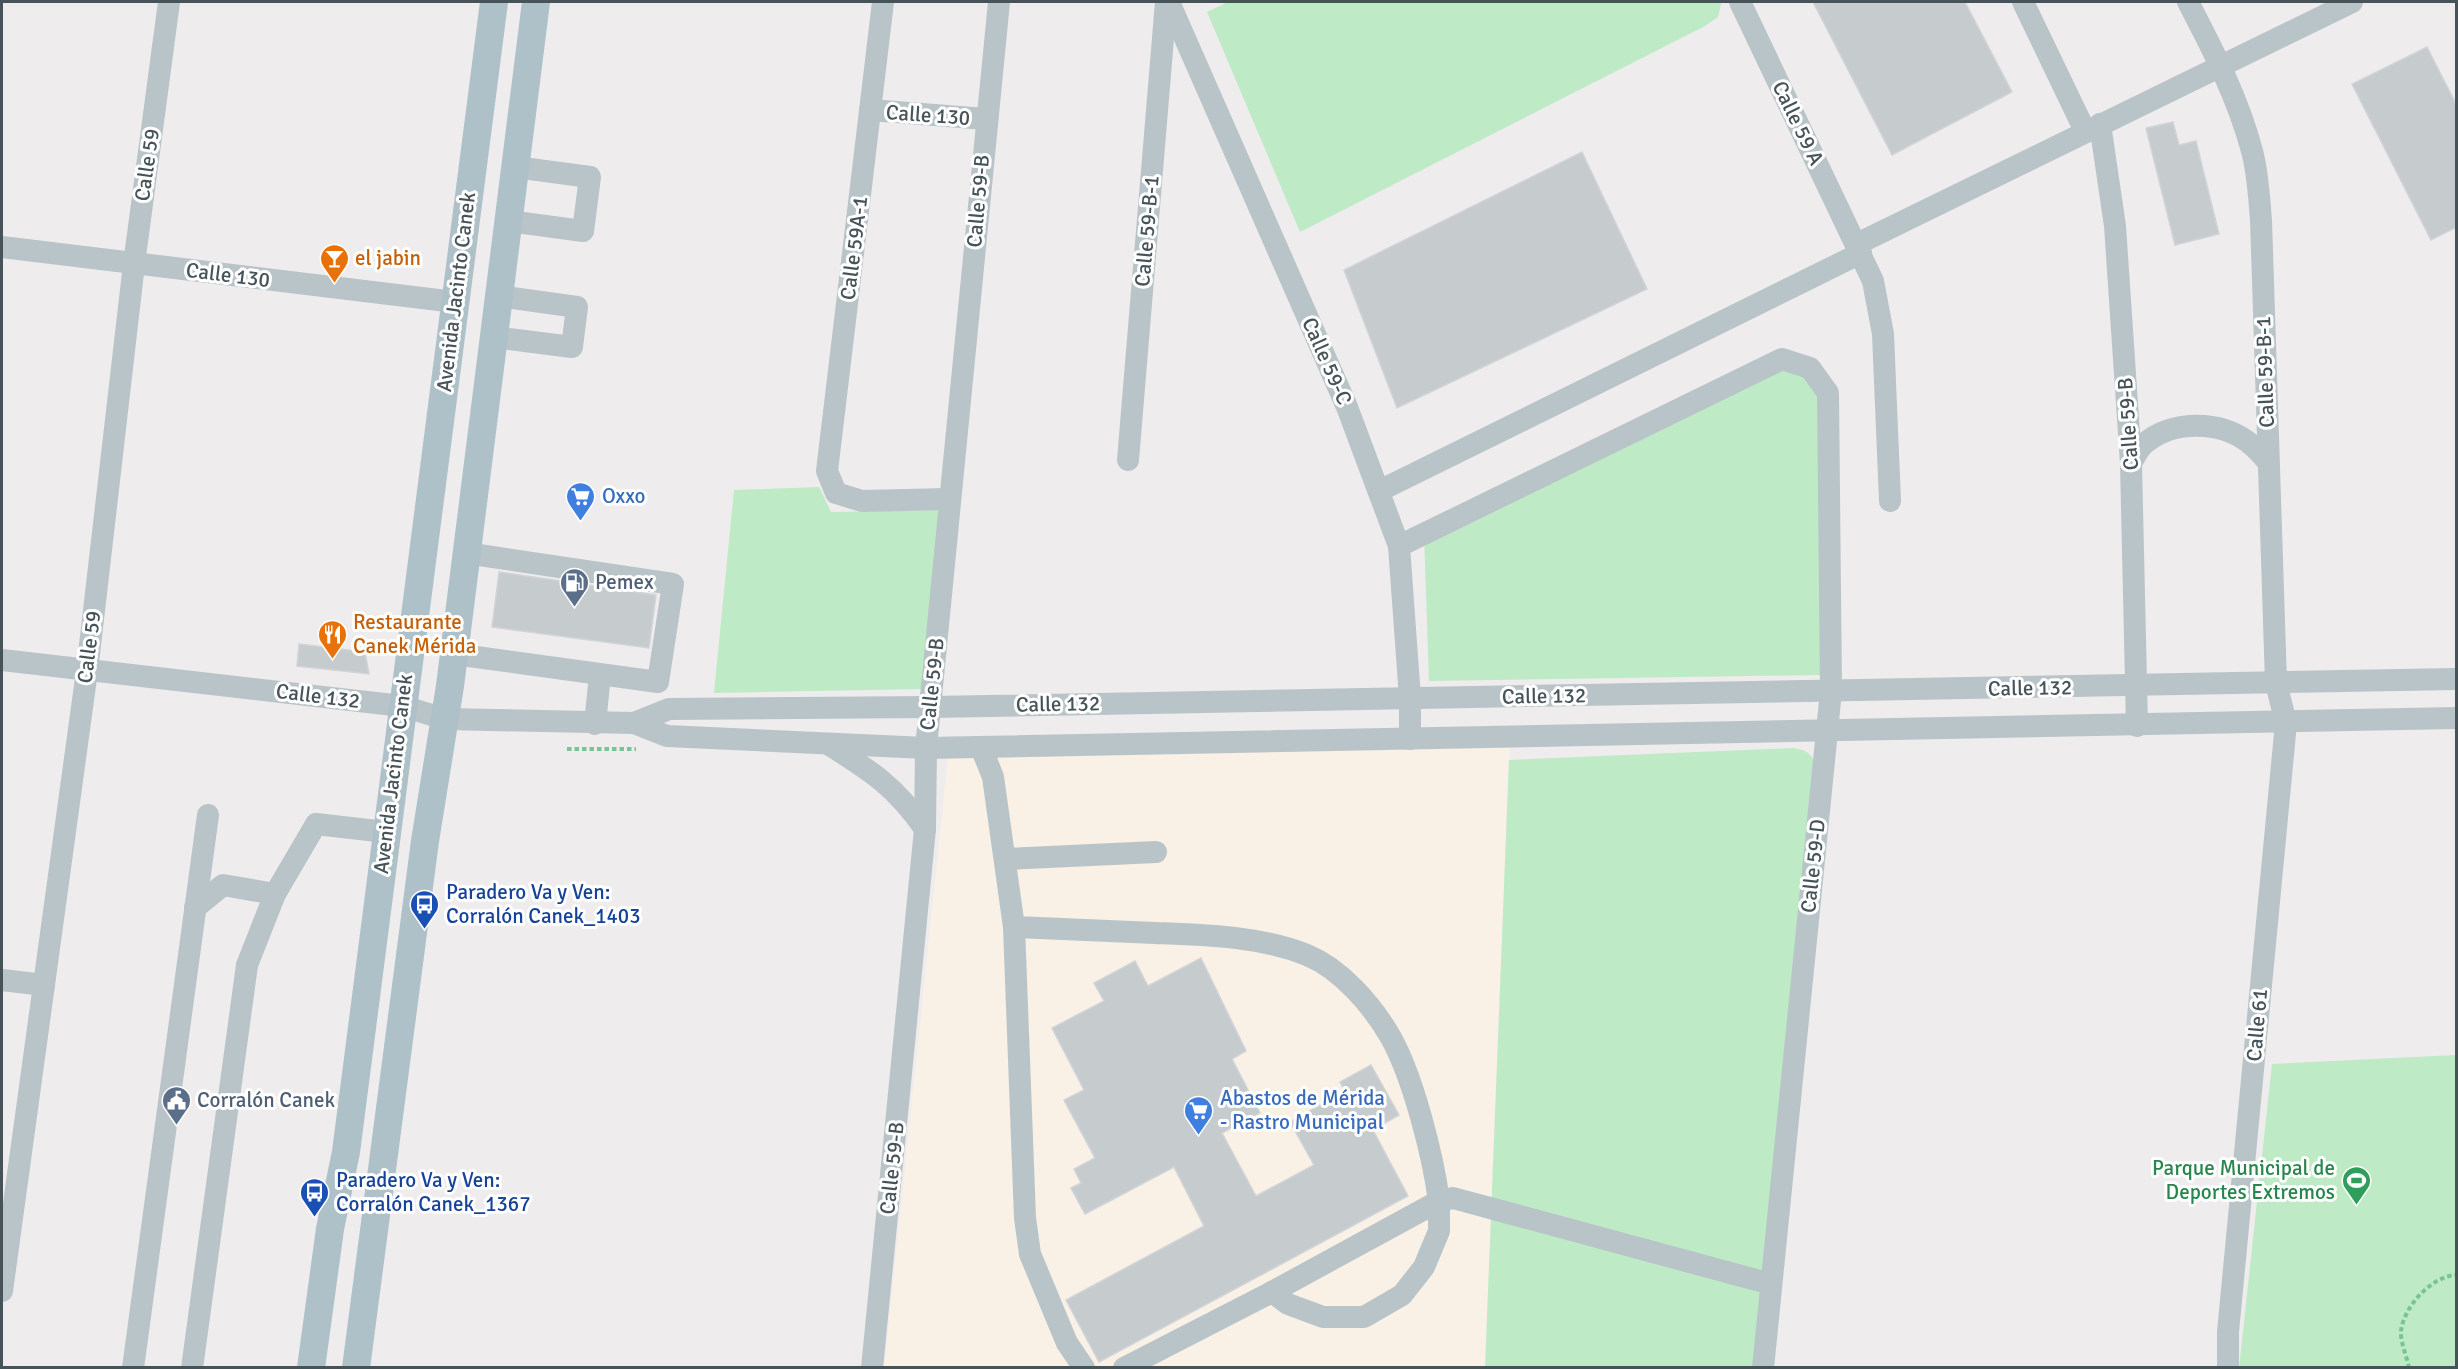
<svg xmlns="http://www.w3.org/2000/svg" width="2458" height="1369" viewBox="0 0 2458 1369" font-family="Signika,sans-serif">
	<rect width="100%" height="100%" fill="#efeced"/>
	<polygon fill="#f9f0e6" points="1510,740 1485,1367 884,1368 948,757"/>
	<g fill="#beeac6">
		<polygon points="1228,2 1720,2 1721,4 1718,17 1705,26 1300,232 1207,12"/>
		<polygon points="1782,359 1828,393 1820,675 1429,681 1424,534"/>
		<polygon points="819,487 831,512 942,510 923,689 714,693 734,490"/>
		<path d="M1793,748C1808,750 1812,754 1817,768L1762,1367L1485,1368L1509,760Z"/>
		<polygon points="2456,1055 2456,1367 2239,1368 2272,1064"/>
	</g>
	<g fill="#c6cbce" stroke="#d1d4d8" stroke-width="1.5">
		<polygon points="1813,2 1965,2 2012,92 1892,155"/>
		<polygon points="2427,47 2457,106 2457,227 2431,240 2352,84"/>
		<polygon points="2173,122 2179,145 2196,141 2219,234 2175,245 2146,128"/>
		<polygon points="1582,152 1647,289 1397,408 1344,270"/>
		<polygon points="499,572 656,595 649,648 492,627"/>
		<polygon points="299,644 365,652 369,674 297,666"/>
		<polygon points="1201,958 1246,1051 1232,1059 1260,1113 1222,1133 1256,1196 1314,1165 1290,1122 1345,1091 1340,1082 1371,1065 1399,1115 1373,1130 1408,1196 1099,1362 1066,1300 1204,1226 1174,1167 1085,1214 1071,1188 1081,1183 1074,1169 1095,1158 1064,1100 1084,1090 1052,1028 1104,1001 1094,983 1135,961 1148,986"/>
	</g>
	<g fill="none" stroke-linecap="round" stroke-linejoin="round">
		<g stroke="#79c490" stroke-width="4" stroke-dasharray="4.5 3" stroke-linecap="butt">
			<polyline points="567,749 636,749"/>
			<path d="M2409,1368C2407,1357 2400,1341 2401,1331C2404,1306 2432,1276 2456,1275"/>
		</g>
		<g stroke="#b9c4c8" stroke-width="22">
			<polyline points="883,2 827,471 836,493 862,501 949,499"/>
			<polyline points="1169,2 1347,407 1399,546 1410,698 1410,739"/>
			<polyline points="1740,2 1873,281 1883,334 1890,501"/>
			<polyline points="2023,2 2085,131"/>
			<path d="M2188,2C2213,50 2238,98 2252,151C2258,173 2259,197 2261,220L2276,683L2286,723L2228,1332V1368"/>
			<polyline points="870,110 986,119"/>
			<polyline points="2100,124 2115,226 2131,463 2137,726"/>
			<polyline points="508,221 583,231 590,177 515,167"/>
			<polyline points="1857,244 2352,2"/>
			<polyline points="2,247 455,302"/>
			<polyline points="494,337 572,347 577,307 499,296"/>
			<polyline points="1128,460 1166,2"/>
			<path d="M2131,463C2135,457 2139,448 2144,444C2172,420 2219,420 2248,442C2255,447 2262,455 2268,462"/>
			<polyline points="1379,491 1861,253"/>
			<polyline points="1399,546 1782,359 1810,368 1828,393 1831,691 1763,1368"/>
			<polyline points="454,654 658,682 673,584 466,553"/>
			<polyline points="2,660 402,706 445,719 634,723 667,736 926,748 2456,718"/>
			<polyline points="634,723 669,709 930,707 2456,679"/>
			<polyline points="595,724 600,675"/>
			<path d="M828,744C871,771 895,786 925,829"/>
			<path d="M981,747L993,777L1014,927C1061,929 1108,931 1155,933C1206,935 1259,936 1307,955C1341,969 1372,1005 1390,1036C1413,1076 1433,1156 1439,1201L1272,1292L1124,1368"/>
			<polyline points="1005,859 1156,852"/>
			<polyline points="195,908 223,885 275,894"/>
			<polyline points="1014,927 1025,1218 1030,1254 1067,1343 1084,1368"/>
			<polyline points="2,980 44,985"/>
			<polyline points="2,1291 87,671 134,264 169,2"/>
			<polyline points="1272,1292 1288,1304 1323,1317 1364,1317 1402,1295 1424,1267 1439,1231 1439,1201 1453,1198 1771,1284"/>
			<polyline points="133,1368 208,815"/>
			<polyline points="192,1368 247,965 275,894 316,824 386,832"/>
			<polyline points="872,1368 925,829 926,748 999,2"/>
		</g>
		<g stroke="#aec1c9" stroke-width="28">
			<polyline points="311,1368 330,1229 346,1152 494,2"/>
			<polyline points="356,1368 425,841 450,686 536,2"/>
		</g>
	</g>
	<defs>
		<symbol id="bar-pin" viewBox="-11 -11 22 30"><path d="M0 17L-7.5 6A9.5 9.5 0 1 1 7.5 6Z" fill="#e8710a" stroke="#fff"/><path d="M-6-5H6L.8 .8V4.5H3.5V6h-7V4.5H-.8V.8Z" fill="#fff"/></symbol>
		<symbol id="supermarket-pin" viewBox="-11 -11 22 30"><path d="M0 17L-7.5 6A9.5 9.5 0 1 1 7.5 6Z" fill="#3f7fe0" stroke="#fff"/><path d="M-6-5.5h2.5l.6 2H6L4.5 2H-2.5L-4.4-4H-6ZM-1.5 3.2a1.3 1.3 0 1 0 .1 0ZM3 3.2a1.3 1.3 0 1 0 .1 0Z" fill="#fff"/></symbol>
		<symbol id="fuel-pin" viewBox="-11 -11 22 30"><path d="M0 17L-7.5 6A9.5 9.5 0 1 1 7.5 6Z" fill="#5c6f8a" stroke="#fff"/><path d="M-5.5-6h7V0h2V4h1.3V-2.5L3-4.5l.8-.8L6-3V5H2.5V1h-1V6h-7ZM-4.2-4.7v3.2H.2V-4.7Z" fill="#fff"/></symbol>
		<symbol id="restaurant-pin" viewBox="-11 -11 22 30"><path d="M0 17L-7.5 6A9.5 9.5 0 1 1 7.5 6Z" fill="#e8710a" stroke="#fff"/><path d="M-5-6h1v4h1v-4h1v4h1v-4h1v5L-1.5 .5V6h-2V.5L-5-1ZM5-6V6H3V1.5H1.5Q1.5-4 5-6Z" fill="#fff"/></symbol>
		<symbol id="bus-pin" viewBox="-11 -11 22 30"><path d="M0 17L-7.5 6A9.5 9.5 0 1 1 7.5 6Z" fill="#1a4fb4" stroke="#fff"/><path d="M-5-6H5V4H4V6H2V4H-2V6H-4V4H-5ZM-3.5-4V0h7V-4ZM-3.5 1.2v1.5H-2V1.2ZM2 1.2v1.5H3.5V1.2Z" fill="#fff"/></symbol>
		<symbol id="civic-pin" viewBox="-11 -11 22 30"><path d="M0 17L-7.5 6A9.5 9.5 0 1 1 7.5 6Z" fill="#5c6f8a" stroke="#fff"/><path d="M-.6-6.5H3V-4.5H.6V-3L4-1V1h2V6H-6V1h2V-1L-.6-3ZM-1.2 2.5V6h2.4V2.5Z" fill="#fff"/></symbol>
		<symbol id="stadium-pin" viewBox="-11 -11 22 30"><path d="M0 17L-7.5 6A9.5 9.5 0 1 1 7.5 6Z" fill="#2e9e5b" stroke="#fff"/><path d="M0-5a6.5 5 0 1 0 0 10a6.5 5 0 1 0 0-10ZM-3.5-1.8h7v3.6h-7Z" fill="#fff"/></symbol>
	</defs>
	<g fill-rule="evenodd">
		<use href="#bar-pin" x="318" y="242" width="33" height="45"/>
		<use href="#supermarket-pin" x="564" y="480" width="33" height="45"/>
		<use href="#fuel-pin" x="558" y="566" width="33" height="45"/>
		<use href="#restaurant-pin" x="316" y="618" width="33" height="45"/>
		<use href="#bus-pin" x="408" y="888" width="33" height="45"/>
		<use href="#civic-pin" x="160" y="1084" width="33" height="45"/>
		<use href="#supermarket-pin" x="1182" y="1094" width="33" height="45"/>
		<use href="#stadium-pin" x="2340" y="1164" width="33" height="45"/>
		<use href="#bus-pin" x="298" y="1176" width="33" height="45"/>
	</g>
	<g text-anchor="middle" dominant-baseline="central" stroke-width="6" stroke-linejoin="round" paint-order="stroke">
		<g font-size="21" fill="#465358" stroke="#fff">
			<text transform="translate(928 115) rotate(4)">Calle 130</text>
			<text transform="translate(1798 123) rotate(64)">Calle 59 A</text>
			<text transform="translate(147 165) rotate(-82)">Calle 59</text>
			<text transform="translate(978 201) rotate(-85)">Calle 59-B</text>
			<text transform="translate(1147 231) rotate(-85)">Calle 59-B-1</text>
			<text transform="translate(854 248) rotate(-83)">Calle 59A-1</text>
			<text transform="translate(228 275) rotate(7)">Calle 130</text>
			<text transform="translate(456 292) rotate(-83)">Avenida Jacinto Canek</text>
			<text transform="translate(1327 361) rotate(66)">Calle 59-C</text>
			<text transform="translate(2265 372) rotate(-92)">Calle 59-B-1</text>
			<text transform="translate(2128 424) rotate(-94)">Calle 59-B</text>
			<text transform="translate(89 647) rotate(-83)">Calle 59</text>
			<text transform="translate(932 684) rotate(-84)">Calle 59-B</text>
			<text transform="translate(2030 688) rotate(-1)">Calle 132</text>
			<text transform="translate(318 696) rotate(7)">Calle 132</text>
			<text transform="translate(1544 696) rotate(-1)">Calle 132</text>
			<text transform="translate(1058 704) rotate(-1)">Calle 132</text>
			<text transform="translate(393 774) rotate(-83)">Avenida Jacinto Canek</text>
			<text transform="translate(1813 866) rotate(-84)">Calle 59-D</text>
			<text transform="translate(2257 1025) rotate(-85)">Calle 61</text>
			<text transform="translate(892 1168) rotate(-84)">Calle 59-B</text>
		</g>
		<g font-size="21" fill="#c56008" stroke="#fff" text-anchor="start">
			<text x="355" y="258">el jabin</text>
			<text x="353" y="622">Restaurante<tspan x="353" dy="24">Canek Mérida</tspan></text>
		</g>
		<g font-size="21" fill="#366cbe" stroke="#fff" text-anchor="start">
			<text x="602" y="496">Oxxo</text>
			<text x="1220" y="1098">Abastos de Mérida<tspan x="1220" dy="24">- Rastro Municipal</tspan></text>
		</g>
		<g font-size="21" fill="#4e5e75" stroke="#fff" text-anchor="start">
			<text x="595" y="582">Pemex</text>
			<text x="197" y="1100">Corralón Canek</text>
		</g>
		<g font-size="21" fill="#164399" stroke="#fff" text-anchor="start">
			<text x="446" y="892">Paradero Va y Ven:<tspan x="446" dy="24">Corralón Canek_1403</tspan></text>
			<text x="336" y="1180">Paradero Va y Ven:<tspan x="336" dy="24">Corralón Canek_1367</tspan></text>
		</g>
		<g font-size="21" fill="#27864d" stroke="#fff" text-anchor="end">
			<text x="2335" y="1168">Parque Municipal de<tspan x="2335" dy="24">Deportes Extremos</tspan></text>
		</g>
	</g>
	<rect width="2458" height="1369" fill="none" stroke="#465358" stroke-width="6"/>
</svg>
